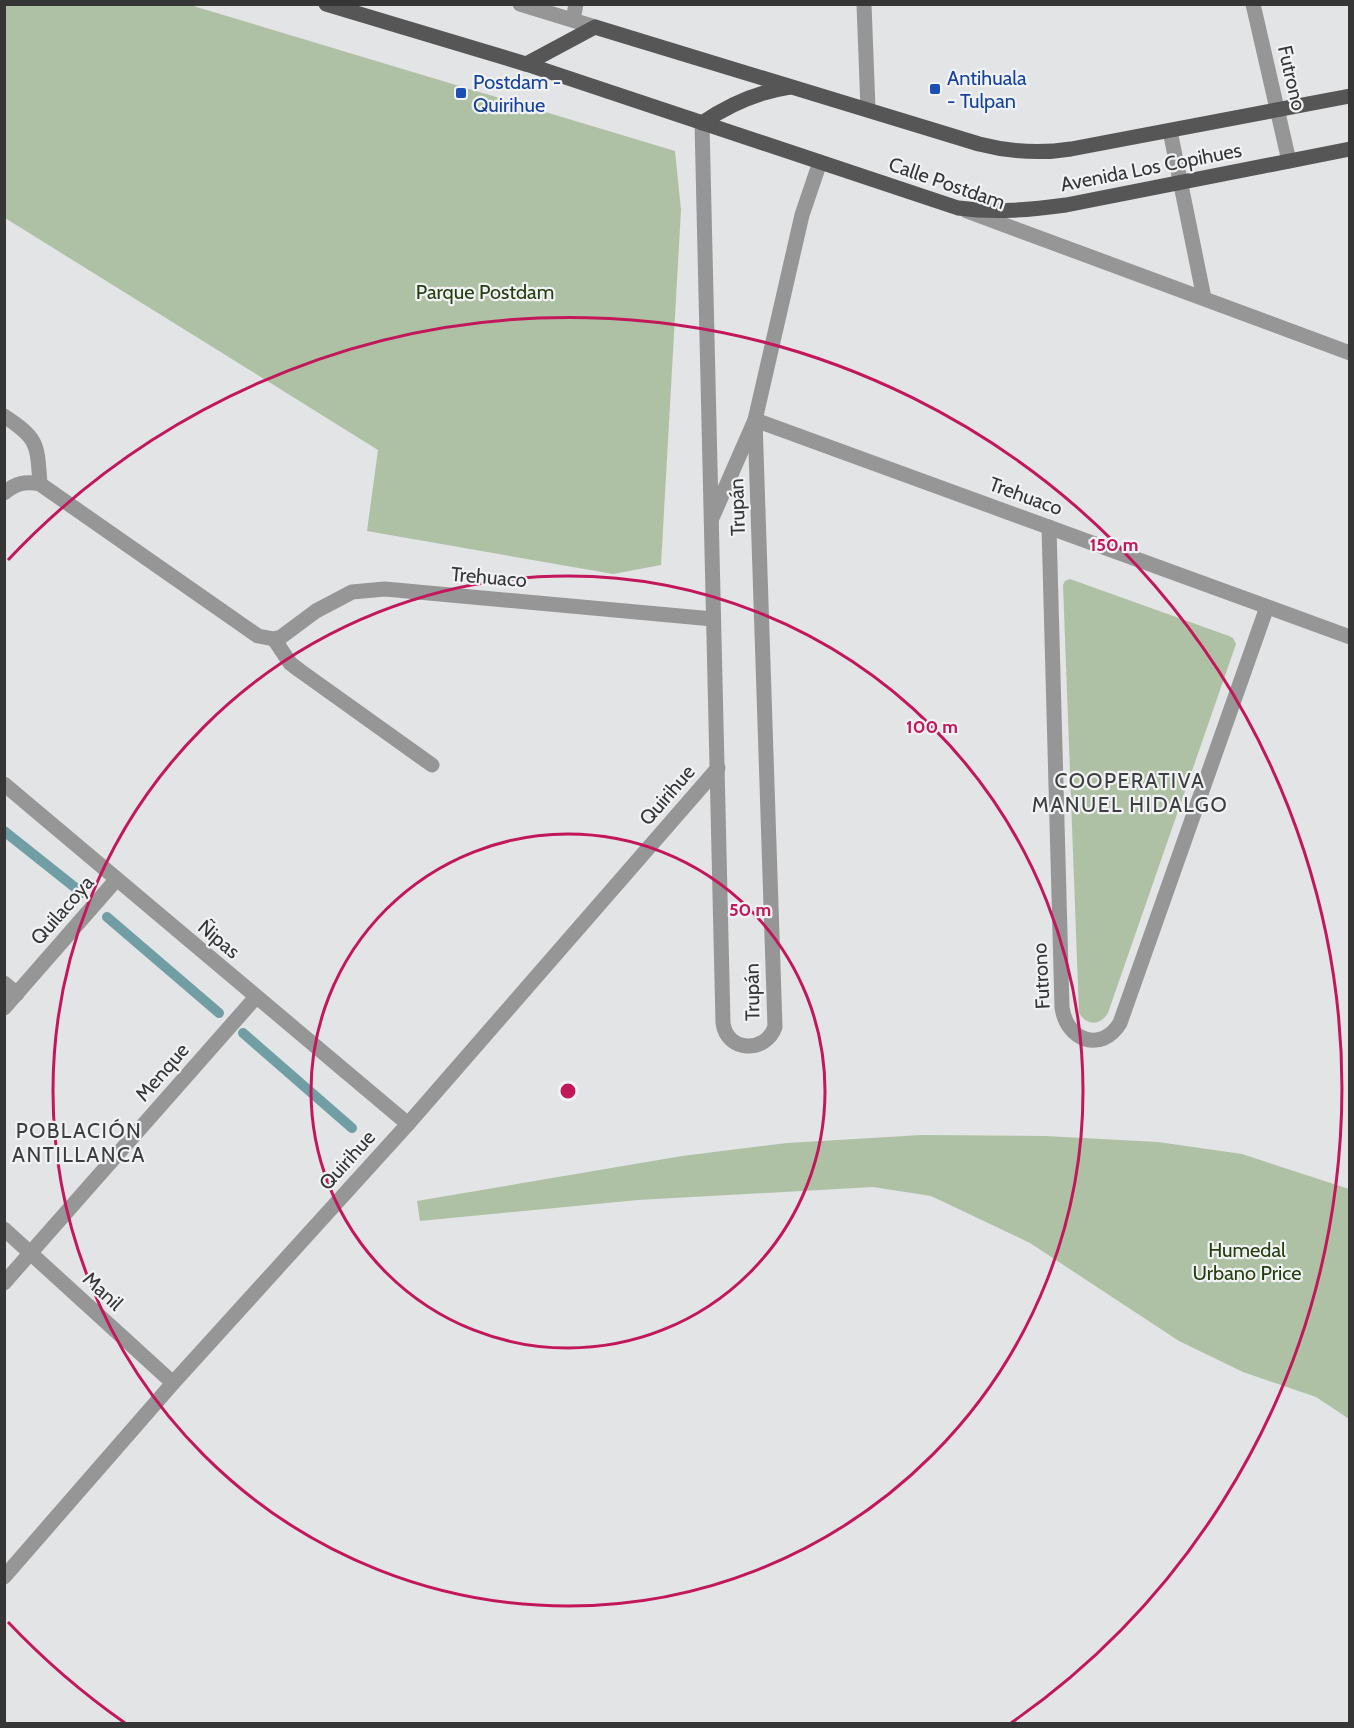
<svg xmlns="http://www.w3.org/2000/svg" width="1354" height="1728" viewBox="0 0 1354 1728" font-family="Cabin,sans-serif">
	<rect width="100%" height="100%" fill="#e3e4e6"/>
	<g fill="#afc1a4">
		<polygon points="4,5 190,5 675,151 681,210 661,565 613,574 367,531 378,450 5,218"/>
		<path d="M1070,579L1229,636L1233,638L1236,644L1108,1013C1100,1026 1087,1026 1079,1013L1063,585L1065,581Z"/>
		<polygon points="922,1135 1045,1136 1158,1142 1242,1154 1349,1189 1349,1419 1316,1397 1243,1372 1179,1341 1030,1243 931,1196 873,1187 638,1200 420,1221 417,1201 682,1156 787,1143"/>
	</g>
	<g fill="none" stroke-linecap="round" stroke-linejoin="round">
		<g stroke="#719ea4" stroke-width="10">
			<polyline points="4,831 82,893"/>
			<polyline points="107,917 219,1013"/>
			<polyline points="243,1033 352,1128"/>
		</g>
		<g stroke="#979697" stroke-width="15">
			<polyline points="520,4 595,27"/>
			<polyline points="864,4 868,109"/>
			<polyline points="1253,4 1289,161"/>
			<polyline points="573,20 576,4"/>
			<path d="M702,123C708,423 717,723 723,1023C727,1053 766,1053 775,1027L755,420L1350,637"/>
			<polyline points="1170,131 1204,298"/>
			<polyline points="967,211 1350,353"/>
			<path d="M4,416C39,439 37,444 40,484"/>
			<path d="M4,493C16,483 25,481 40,484L258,636L274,639L281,637L316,611L352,592L385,589L713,619"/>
			<polyline points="712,518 755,420 802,215 820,162"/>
			<path d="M1049,527L1062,1007C1066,1040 1101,1054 1120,1023L1267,607"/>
			<polyline points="274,639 290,663 299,670 432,765"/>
			<polyline points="4,784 408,1124"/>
			<polyline points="4,983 17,994"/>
			<polyline points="4,1008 116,880"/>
			<polyline points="4,1229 173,1383"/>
			<polyline points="4,1283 256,997"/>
			<polyline points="4,1577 173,1383 408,1124 718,768"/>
		</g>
		<g stroke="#575657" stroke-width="15">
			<path d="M326,4L526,64L958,208C995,213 1029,210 1066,205L1350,149"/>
			<path d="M526,64L595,27L979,144C1010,152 1039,154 1071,149L1350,96"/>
			<path d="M702,123C730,104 757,92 790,87"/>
		</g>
	</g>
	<g fill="none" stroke="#c2185b" stroke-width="3">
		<circle cx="568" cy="1091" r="257"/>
		<circle cx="568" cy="1091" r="515"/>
		<path d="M125 1723A772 772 0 0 1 8 1622M8 560A772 772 0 1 1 1011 1723"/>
	</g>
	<g fill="#1a4fb4" stroke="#f0f2f3" stroke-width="2">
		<rect x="929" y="83" width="12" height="12" rx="3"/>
		<rect x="455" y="87" width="12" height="12" rx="3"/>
	</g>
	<g text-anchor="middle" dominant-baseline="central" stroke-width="4.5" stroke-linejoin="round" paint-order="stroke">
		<g font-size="20" fill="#164399" stroke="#f0f2f3" text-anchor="start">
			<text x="947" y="78">Antihuala<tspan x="947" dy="23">- Tulpan</tspan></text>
			<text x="473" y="82">Postdam -<tspan x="473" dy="23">Quirihue</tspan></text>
		</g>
		<g font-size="20" fill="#363637" stroke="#f0f2f3">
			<text transform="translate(1292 78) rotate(77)">Futrono</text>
			<text transform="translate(1151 167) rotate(-11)">Avenida Los Copihues</text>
			<text transform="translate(947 183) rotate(19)">Calle Postdam</text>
			<text transform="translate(1026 496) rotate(20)">Trehuaco</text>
			<text transform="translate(737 507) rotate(-92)">Trupán</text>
			<text transform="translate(489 577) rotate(5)">Trehuaco</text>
			<text transform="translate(667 795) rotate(-49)">Quirihue</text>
			<text transform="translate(62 910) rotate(-49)">Quilacoya</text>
			<text transform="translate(219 939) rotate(40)">Ñipas</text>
			<text transform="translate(1041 976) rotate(-93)">Futrono</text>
			<text transform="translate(752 992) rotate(-91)">Trupán</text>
			<text transform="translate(162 1072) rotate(-49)">Menque</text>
			<text transform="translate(347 1160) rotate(-48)">Quirihue</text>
			<text transform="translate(103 1291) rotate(43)">Manil</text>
		</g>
		<g font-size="20" fill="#243e0d" stroke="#f0f2f3">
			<text x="485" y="292">Parque Postdam</text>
			<text x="1247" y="1250">Humedal<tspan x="1247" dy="23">Urbano Price</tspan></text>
		</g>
		<g font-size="21" letter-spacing="1.5" fill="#3c3e3f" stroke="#f0f2f3">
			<text x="1130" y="780">COOPERATIVA<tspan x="1130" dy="24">MANUEL HIDALGO</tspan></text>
			<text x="79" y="1130">POBLACIÓN<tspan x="79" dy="24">ANTILLANCA</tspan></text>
		</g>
	</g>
	<circle cx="568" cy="1091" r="9" fill="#c2185b" stroke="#f0f2f3" stroke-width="3"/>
	<g font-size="18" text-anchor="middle" font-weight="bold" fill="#c2185b" stroke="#f0f2f3" stroke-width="4.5" stroke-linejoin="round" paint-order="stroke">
		<text x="1114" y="551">150 m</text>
		<text x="932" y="733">100 m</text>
		<text x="750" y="916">50 m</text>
	</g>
	<rect width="1354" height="1728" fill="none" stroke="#363637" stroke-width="12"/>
</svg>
